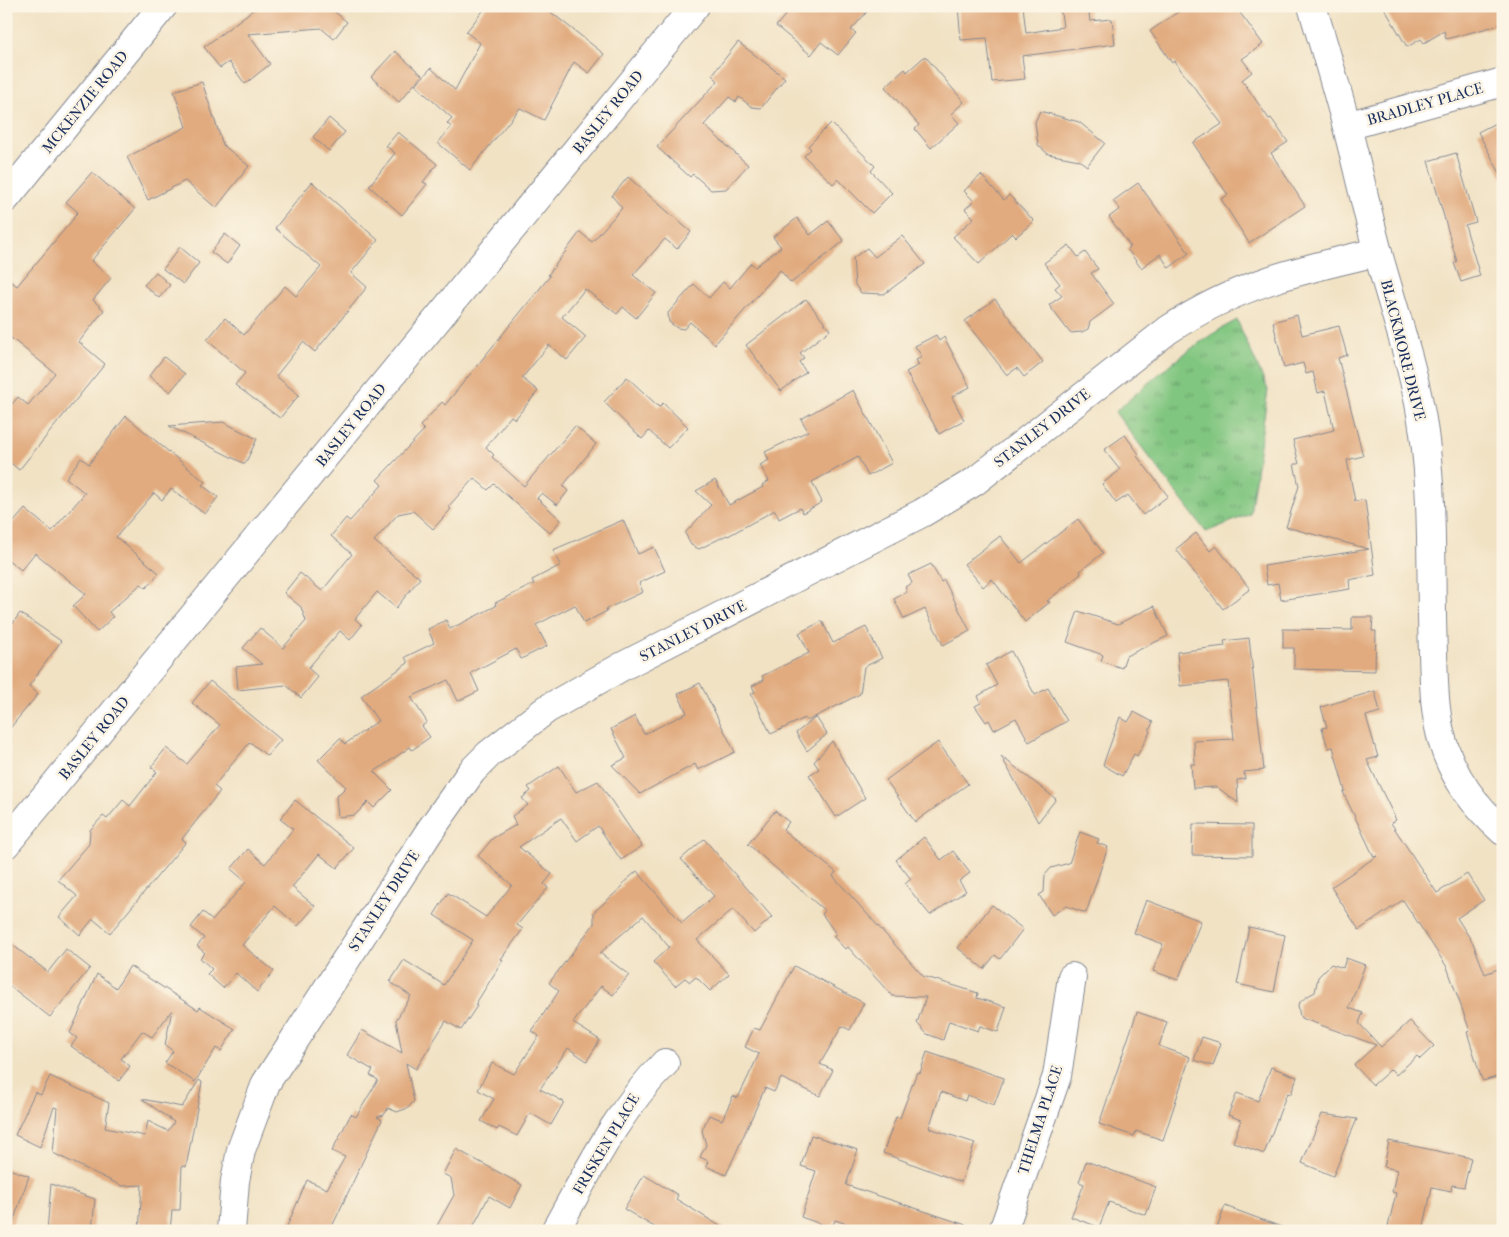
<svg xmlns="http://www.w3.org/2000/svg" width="1509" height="1237" viewBox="0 0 1509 1237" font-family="'IM FELL French Canon',serif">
	<defs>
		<pattern id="park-tufts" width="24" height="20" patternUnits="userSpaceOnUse" patternTransform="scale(1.25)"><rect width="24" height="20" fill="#81c680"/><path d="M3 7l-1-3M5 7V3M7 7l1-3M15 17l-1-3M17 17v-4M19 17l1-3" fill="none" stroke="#69a16c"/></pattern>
	</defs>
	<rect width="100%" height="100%" fill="#fcf5e5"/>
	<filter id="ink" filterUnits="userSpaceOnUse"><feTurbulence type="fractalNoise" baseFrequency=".02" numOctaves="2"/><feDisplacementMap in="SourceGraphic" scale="10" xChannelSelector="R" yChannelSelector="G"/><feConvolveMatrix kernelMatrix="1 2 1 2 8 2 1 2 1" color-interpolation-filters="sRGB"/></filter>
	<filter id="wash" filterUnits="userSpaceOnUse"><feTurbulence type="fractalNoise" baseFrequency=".0096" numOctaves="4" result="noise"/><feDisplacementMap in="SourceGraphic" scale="20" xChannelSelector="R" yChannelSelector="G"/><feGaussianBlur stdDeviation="1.12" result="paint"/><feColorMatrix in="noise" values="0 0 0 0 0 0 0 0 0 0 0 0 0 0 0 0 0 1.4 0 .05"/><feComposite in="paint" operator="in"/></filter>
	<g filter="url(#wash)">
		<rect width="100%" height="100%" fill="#f1e2c4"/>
		<path fill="url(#park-tufts)" stroke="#4e7a6f" d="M1237,320L1268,390L1250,514L1206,532L1115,412C1153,379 1192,343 1237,320Z"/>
		<g id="blocks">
			<g fill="#e1ab7f">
				<polygon points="258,6 328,6 347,22 334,39 321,28 248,34 270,64 245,84 229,62 220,68 204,47"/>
				<polygon points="487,6 543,6 604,54 589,73 574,62 544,120 520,108 470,170 438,143 451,127 447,123 452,118 415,85 431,68 455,90 480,43 466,32"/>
				<polygon points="793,6 872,6 851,30 856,33 838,55 821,42 811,55 776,26"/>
				<polygon points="958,6 1023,6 1026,33 1063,27 1060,6 1088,6 1090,21 1112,19 1115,44 1022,56 1025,79 992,82 987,38 961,40"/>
				<polygon points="1187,6 1235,6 1263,44 1242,59 1252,72 1242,80 1269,119 1271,118 1288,142 1271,153 1305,206 1249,243 1221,199 1228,195 1193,143 1222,124 1174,61 1172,63 1150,31"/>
				<polygon points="1383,6 1503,6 1503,24 1446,39 1444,31 1424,43 1421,39 1407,47"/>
				<polygon points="738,42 785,78 761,108 752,107 739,97 736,102 729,97 704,125 748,165 726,189 711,190 693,174 690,177 657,147 718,81 712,75"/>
				<polygon points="395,51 422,75 399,102 371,77"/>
				<polygon points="925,56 964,102 951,114 959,123 931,148 915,129 919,125 885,87 905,69 907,72"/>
				<polygon points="202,82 223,145 249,166 216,208 185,181 148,200 127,157 186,127 174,91"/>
				<polygon points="1040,111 1079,122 1105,143 1087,166 1079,160 1048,154 1038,145 1035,122"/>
				<polygon points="329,118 345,132 329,151 313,137"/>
				<polygon points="1503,119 1503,179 1478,132"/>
				<polygon points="831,123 875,166 871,171 892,193 872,213 838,179 833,184 804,156 811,149 808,146"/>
				<polygon points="398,132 437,164 423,182 427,184 402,215 369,186 395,153 386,146"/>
				<polygon points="1456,153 1476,222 1465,225 1480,276 1461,282 1454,263 1457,262 1428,161"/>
				<polygon points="92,172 135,209 91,261 111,278 93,300 104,310 79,342 105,364 19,470 6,459 6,411 18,397 28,405 55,373 6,334 6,278 17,286 74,218 73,217 78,212 66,202"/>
				<polygon points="981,175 1004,200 1009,195 1034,221 1016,237 1012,233 979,264 953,237 974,218 965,209 974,201 964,191"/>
				<polygon points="628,177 691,232 677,249 665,239 633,275 656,293 636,318 623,307 617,314 585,289 562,317 586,337 567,360 549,345 522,378 538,391 515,419 511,416 486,447 494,455 492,457 524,486 575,426 596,444 563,486 568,491 557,505 542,493 537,498 561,520 550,533 494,484 488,490 474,478 448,507 451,509 433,529 413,511 398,514 374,541 420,578 396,608 377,592 355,619 362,625 350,640 340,631 308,668 318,677 301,698 286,685 238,690 236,667 262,664 243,648 260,628 283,648 306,621 301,607 284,593 300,573 322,591 352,554 331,536 346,518 350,521 382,485 377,480 424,430 420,426 442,402 445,405 550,276 548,275 580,232 592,242 622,208 612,196"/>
				<polygon points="312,182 378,240 351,273 367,287 315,352 303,342 276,376 299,395 280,418 235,385 245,373 207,340 225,318 244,335 285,286 296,296 321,267 275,228"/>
				<polygon points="1138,183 1189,253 1169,268 1160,254 1141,268 1127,249 1130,246 1109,217 1120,209 1113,201"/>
				<polygon points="797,218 810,235 828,221 844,241 791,283 780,270 715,344 690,322 684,329 677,328 669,322 668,313 694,284 709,298 723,282 730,288 751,263 755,267 781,247 773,237"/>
				<polygon points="225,234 240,246 227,264 211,252"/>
				<polygon points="902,236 925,264 884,294 861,293 855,285 853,258 867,248 875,257"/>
				<polygon points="1069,245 1078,257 1085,252 1098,269 1091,273 1114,304 1090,322 1088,329 1082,332 1070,333 1049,305 1062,296 1055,288 1060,284 1044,263"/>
				<polygon points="180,247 199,263 183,284 163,269"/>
				<polygon points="156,272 170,285 159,298 144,285"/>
				<polygon points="806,299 830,330 800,353 804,358 799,362 806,372 781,391 746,345"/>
				<polygon points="995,299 1043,362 1024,377 1017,368 1007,375 965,321"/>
				<polygon points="1297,315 1302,335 1339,326 1347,355 1338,358 1363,456 1347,460 1355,501 1365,500 1375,575 1349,580 1350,589 1281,600 1278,583 1267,585 1264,566 1369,549 1286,527 1299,486 1294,464 1299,464 1293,440 1334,430 1325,391 1318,393 1313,372 1306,374 1303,363 1284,368 1273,322"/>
				<polygon points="936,335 939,341 944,337 970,387 952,397 964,420 939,434 906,372 919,365 916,360 922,357 915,346"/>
				<polygon points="164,357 185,374 170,392 149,376"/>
				<polygon points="627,377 659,407 663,403 688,427 668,448 649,431 642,439 604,402"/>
				<polygon points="853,390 892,463 868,476 858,457 812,482 822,502 803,513 800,508 779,519 775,510 728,536 727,535 699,549 691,545 685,533 711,505 696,491 715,480 729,505 763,487 762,485 769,481 760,465 769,460 765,452 808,431 801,419"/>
				<polygon points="126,416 205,482 202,485 218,497 205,514 171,489 162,500 154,493 116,537 159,573 146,588 141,584 109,612 113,617 97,632 73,606 86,594 35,553 21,570 6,558 6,531 25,509 52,531 85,493 66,478 81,458 89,464"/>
				<polygon points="223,422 257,439 245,464 169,426"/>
				<polygon points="1125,435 1139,454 1137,456 1168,496 1143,515 1128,495 1116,503 1102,484 1120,470 1104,450"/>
				<polygon points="1078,519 1103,553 1080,571 1081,574 1047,601 1050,602 1025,622 992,579 983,587 964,564 1000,536 1021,563"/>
				<polygon points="623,520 638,554 654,547 665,571 639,583 643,592 606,609 607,611 584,623 575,605 536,625 547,646 521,659 516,649 471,673 479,691 458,701 448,680 411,697 427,722 422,726 430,737 412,750 410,747 374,772 392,790 374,808 368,802 355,815 338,817 336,797 346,787 318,760 340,738 345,744 378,721 361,696 408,663 405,657 434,643 428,629 446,620 450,629 496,606 495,603 534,584 532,580 561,565 553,550"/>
				<polygon points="1196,533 1210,551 1216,546 1250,589 1223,609 1176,549"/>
				<polygon points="931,564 941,582 944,580 970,631 943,645 925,609 904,619 894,599 907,592 905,587 912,583 908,575"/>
				<polygon points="1154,606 1168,636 1126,656 1122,668 1101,661 1103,655 1067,642 1078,611 1118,624"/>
				<polygon points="20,613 61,641 29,686 38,694 6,733 6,618 13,623"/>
				<polygon points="1352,617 1373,617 1372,631 1376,631 1375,671 1294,669 1294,648 1283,648 1283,629 1352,630"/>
				<polygon points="822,621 833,643 866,627 882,658 864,667 860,694 807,721 805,718 771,734 751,694 755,692 752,686 764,680 762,676 809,653 799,633"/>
				<polygon points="1249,638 1264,770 1244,772 1245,779 1237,780 1238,803 1217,787 1193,788 1191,764 1195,764 1194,741 1234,739 1228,681 1180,686 1177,652 1225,646 1224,641"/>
				<polygon points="1011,651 1035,695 1048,688 1067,721 1029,742 1016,718 994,730 989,720 986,722 975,706 981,703 978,696 997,685 986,665"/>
				<polygon points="210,681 281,740 267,756 250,742 214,786 220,791 182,839 186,842 110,933 93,919 80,935 59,917 77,896 58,880 89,844 90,830 103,816 107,819 123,800 130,806 157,772 151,767 166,748 187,764 220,725 192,703"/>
				<polygon points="700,683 735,752 698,770 695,764 640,794 612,765 626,758 611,729 635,716 644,734 687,713 678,694"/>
				<polygon points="1375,691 1380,712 1366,716 1378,757 1367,760 1396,820 1391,823 1437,893 1467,874 1484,900 1457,918 1473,943 1485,974 1503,967 1503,1075 1483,1081 1481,1077 1467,1032 1470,1031 1447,967 1403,900 1359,930 1331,887 1377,856 1374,857 1343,792 1345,791 1333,747 1328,748 1322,728 1327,727 1321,707"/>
				<polygon points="1134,712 1153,722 1149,731 1150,732 1137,756 1134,754 1122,776 1103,765 1120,717 1128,722"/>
				<polygon points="816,717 827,734 807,751 796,733"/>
				<polygon points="832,741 865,798 836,817 809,775 819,769 814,762"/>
				<polygon points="938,742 968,784 915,822 886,780"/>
				<polygon points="1001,756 1056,799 1038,822"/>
				<polygon points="559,766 576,792 598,781 642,846 621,860 598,826 577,841 561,818 519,847 552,874 544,884 548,888 517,925 523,929 501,959 503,960 475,1005 477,1006 461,1030 446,1021 416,1069 406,1063 414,1101 408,1108 397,1112 388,1108 384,1115 377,1117 382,1120 330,1231 285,1231 307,1180 327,1189 345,1157 332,1151 351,1114 356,1117 378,1080 370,1075 373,1070 347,1055 362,1030 402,1053 396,1020 411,996 390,982 404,960 444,985 473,940 434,915 448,893 486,917 512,885 478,856 493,838 516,825 512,816 528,805 522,798 531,791 528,787"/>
				<polygon points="295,800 354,848 337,868 319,854 292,887 315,906 298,926 275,906 242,945 274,971 257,992 236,973 223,988 207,974 212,969 200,958 205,953 197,946 204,938 191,927 203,912 213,920 246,882 231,869 248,849 265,864 293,829 280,819"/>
				<polygon points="775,811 789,822 783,830 836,872 833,876 923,976 978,993 977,998 1006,1007 998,1032 980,1026 978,1031 949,1021 943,1040 927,1034 917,1023 926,997 892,996 848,947 845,949 833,936 836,934 822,914 825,911 748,844"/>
				<polygon points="1193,824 1252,825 1252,856 1192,855"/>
				<polygon points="1080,832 1099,839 1097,843 1108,847 1086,913 1066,906 1052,915 1039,895 1044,892 1045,875 1051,868 1069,863"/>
				<polygon points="924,837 941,860 953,851 970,873 959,881 966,891 930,915 905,884 911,879 896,860"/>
				<polygon points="704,839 772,917 754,933 733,909 697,940 729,974 710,991 696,977 690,982 685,978 675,986 653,962 669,947 643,916 600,953 629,975 613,995 601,986 573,1023 600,1040 587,1061 568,1048 540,1089 564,1102 551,1125 530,1113 517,1136 499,1127 497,1130 481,1121 494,1099 478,1090 492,1063 514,1074 539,1036 532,1031 559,991 549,983 594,924 594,912 623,886 622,884 637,871 682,923 714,896 681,859"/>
				<polygon points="1146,900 1201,921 1178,980 1153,971 1163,944 1134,933"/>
				<polygon points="992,905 1023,929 1000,959 995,955 984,969 958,948"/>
				<polygon points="1249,927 1285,935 1274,992 1237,984"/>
				<polygon points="6,940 48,972 66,949 90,968 50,1017 6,983"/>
				<polygon points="1346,958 1365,965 1349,1008 1363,1013 1359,1023 1381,1047 1410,1021 1434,1046 1420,1059 1417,1056 1396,1075 1391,1069 1373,1085 1354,1065 1376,1045 1301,1018 1299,1012 1298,1004 1306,997 1315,992 1318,977 1331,964 1343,968"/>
				<polygon points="130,966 198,1010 200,1007 235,1029 221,1051 216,1048 195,1082 165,1063 173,1051 165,1045 172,1010 152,1037 142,1031 121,1059 130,1066 119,1081 71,1046 77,1038 70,1033 97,974 116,988"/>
				<polygon points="794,966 864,1003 850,1030 842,1026 820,1064 833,1070 820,1096 781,1078 774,1092 765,1088 726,1175 706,1166 708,1161 700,1157 706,1145 702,1130 709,1115 722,1120 733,1096 738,1098 759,1054 745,1047 754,1028 760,1030"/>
				<polygon points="1137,1012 1167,1022 1159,1046 1190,1057 1163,1140 1136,1131 1134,1136 1099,1124"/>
				<polygon points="1202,1037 1221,1043 1213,1066 1194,1060"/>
				<polygon points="927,1052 1004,1078 994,1105 967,1095 965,1101 941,1092 929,1128 975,1143 961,1182 883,1153 896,1117 900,1118 917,1072 920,1073"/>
				<polygon points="1271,1067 1297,1077 1291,1094 1287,1093 1264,1154 1233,1142 1241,1120 1228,1115 1237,1093 1258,1101"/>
				<polygon points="50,1076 109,1103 105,1128 145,1136 148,1121 168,1131 174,1122 142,1099 182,1107 199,1080 202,1082 186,1167 182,1166 180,1210 172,1210 170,1231 139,1231 142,1185 122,1186 53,1153 57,1108 54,1107 40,1147 15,1135 35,1092 41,1095"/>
				<polygon points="1322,1114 1357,1119 1333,1176 1302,1163"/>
				<polygon points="811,1135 858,1150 846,1185 972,1227 971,1231 868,1231 835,1220 832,1228 801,1217 816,1171 801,1166"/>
				<polygon points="1389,1141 1471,1158 1464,1187 1452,1185 1451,1191 1432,1187 1423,1231 1387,1231 1396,1193 1392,1192 1397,1170 1384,1167"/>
				<polygon points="456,1149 522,1185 510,1208 489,1196 471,1231 434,1231 454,1195 451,1178 443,1174"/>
				<polygon points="1086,1161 1156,1187 1146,1215 1109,1202 1099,1227 1071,1217 1084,1184 1079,1182"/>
				<polygon points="6,1168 29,1176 10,1231 6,1231"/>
				<polygon points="644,1175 678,1195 676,1199 728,1231 661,1231 624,1209"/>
				<polygon points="51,1184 95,1199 92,1231 47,1231"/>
				<polygon points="1225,1206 1287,1229 1286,1231 1216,1231"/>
			</g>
		</g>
	</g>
	<g filter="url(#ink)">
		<use href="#blocks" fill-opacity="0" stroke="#868891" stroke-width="1"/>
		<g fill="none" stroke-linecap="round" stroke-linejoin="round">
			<defs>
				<g id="minor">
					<path d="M1312,6C1324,46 1336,86 1347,127C1358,169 1367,211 1378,253C1394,312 1416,372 1424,433C1434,505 1430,580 1433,653C1434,683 1434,714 1443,743C1454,779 1475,806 1503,831"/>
					<polyline points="1347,126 1503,82"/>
					<polyline points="6,198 163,6"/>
					<polyline points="6,844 695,6"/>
					<path d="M231,1231L235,1181L241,1150L266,1083L429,832L472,771L489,754L547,709L623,666L922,513L974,482L1168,330C1237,284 1299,270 1378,252"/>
					<path d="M555,1231C588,1172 617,1111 665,1063"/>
					<polyline points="1003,1231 1057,1076 1072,977"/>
				</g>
			</defs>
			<use href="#minor" stroke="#868891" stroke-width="30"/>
			<use href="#minor" stroke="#fff" stroke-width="28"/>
		</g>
	</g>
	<g text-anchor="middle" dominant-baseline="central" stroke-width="5" stroke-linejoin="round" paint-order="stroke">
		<g font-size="15" fill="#1b2f5e" stroke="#fcf5e5">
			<text transform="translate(85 102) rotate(-51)">MCKENZIE ROAD</text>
			<text transform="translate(1425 104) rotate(-16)">BRADLEY PLACE</text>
			<text transform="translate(608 112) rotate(-51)">BASLEY ROAD</text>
			<text transform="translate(1403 350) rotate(76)">BLACKMORE DRIVE</text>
			<text transform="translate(351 425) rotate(-51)">BASLEY ROAD</text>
			<text transform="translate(1042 428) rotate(-38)">STANLEY DRIVE</text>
			<text transform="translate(693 631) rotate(-27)">STANLEY DRIVE</text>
			<text transform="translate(94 738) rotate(-51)">BASLEY ROAD</text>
			<text transform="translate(384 901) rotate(-57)">STANLEY DRIVE</text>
			<text transform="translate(1040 1120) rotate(-72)">THELMA PLACE</text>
			<text transform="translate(606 1144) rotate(-59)">FRISKEN PLACE</text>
		</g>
	</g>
	<rect width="1509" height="1237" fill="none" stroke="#fcf5e5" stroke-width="25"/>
</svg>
